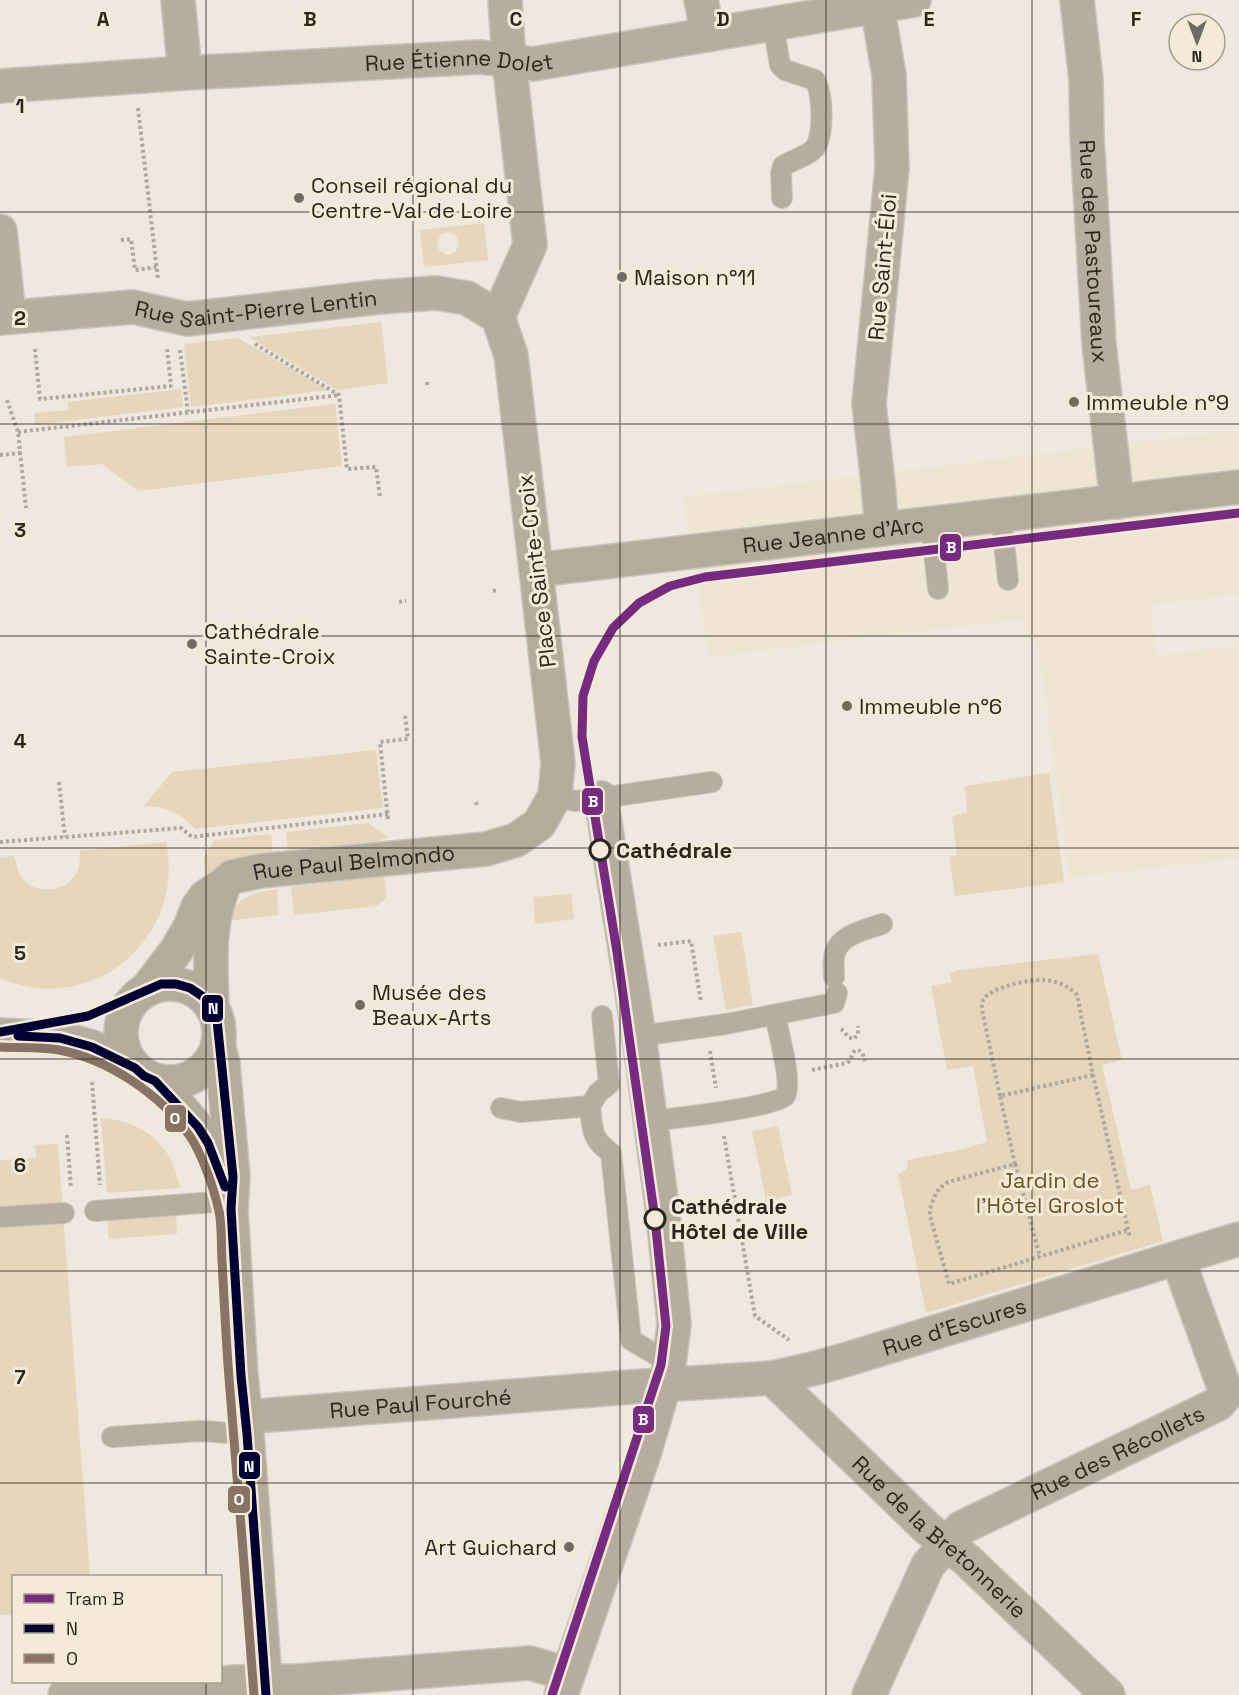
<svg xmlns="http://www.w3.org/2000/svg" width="1239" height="1695" viewBox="0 0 1239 1695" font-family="'Space Grotesk',sans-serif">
	<rect width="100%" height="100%" fill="#eee8de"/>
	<polygon fill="#f0e5d2" points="1239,430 1239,594 1150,605 1157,655 1239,646 1239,858 1069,878 1043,683 1040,648 1025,630 1023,619 709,657 683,497"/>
	<g fill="#e5d6bc" fill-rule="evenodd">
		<path d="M484,223L488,260L424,267L420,230ZM448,232C460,234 461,244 455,252L448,255L439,250L437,243L441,234Z"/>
		<polygon points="381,322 388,383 337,390 249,337"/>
		<polygon points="238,338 328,390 191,407 184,344"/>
		<polygon points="181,389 183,407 36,425 34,416 36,413 68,410 68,402"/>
		<polygon points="335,404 342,466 138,491 102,464 67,467 64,437"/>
		<path d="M376,750L383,808L195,829C182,813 165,806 144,806L172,772Z"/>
		<polygon points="1049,773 1064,882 955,896 949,857 957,855 952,816 967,813 965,786"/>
		<polygon points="368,823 388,837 379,841 288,852 286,832"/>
		<path d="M271,834L273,853C245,856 226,856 205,876L204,857L214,840Z"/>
		<path d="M166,842C186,939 91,1018 0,978V858L14,856C16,862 17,869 20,875C31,895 65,894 76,874C80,867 80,859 80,851Z"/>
		<polygon points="384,876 387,897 377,906 294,915 291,887"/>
		<path d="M277,889L278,915L226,921C237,897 253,893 277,889Z"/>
		<polygon points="571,894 574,919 535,924 533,897"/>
		<polygon points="741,932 753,1005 726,1010 713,936"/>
		<polygon points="1098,954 1122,1060 1102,1065 1131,1190 1150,1185 1163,1241 926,1313 898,1174 905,1171 908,1166 907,1160 960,1150 987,1142 973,1066 947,1070 931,986 952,982 950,973 960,970"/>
		<path d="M101,1118C145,1121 172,1145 180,1188L107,1193Z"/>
		<polygon points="778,1126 792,1195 766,1201 752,1131"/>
		<polygon points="58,1144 90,1576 14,1576 13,1614 0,1615 0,1160 36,1158 35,1145"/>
		<polygon points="176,1213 177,1234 109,1239 107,1219"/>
	</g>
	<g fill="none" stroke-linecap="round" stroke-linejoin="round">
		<defs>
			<g id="lane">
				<path d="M773,25L780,65L785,70L815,80C823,94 825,139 813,150C805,157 792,160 783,166L781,173L782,198"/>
				<polyline points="1001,515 1008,580"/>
				<polyline points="931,523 938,589"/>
				<polyline points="555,796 575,801 601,798 712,782"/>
				<path d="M834,977C834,971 833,964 834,958C836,935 865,930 882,924"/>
				<polyline points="639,1036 726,1024 834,1003 837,993"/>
				<path d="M590,1106C593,1129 590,1138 611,1153L631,1340L663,1359L668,1372"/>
				<polyline points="501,1108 521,1112 590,1106 598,1093 609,1084 602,1016"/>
				<path d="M650,1121C669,1119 777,1107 785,1096C793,1084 778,1031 775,1015"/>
				<polyline points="95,1211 215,1202 231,1209"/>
				<polyline points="0,1217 64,1213"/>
				<polyline points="112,1437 200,1431 247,1434"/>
			</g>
			<g id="street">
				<polyline points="178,0 185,73"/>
				<polyline points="505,0 509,60 530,245 498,317 511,355 536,570"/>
				<polyline points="701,0 708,35"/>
				<path id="s1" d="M1077,0L1086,80L1087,136L1099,344L1117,502"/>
				<polyline points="877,5 889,75 892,168 869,404 878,483 882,529"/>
				<path id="s2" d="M0,86L185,73L481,57L533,64L914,0"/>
				<polyline points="0,231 9,317"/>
				<path id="s3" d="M0,318L133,307L187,319L379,297L436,293L467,298L498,317"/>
				<polyline points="0,1035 60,1038 92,1047 135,1068"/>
				<path id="s4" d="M772,1378L928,1529L967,1560L1108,1695"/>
				<path id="s5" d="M245,1417L630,1387L772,1378L816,1368L848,1359L1239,1239"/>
				<polyline points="65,1695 236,1682 297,1681 530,1663 568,1674"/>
				<polyline points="561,1695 644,1454 668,1372 674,1324 663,1214 639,1036 601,798"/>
				<path id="s6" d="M869,1695L928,1565L961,1528L1218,1404L1224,1397V1387L1178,1259"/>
			</g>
			<g id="secondary">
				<circle cx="170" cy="1033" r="49"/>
				<path id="s7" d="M147,989L176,951L190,927L198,907L205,897L223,885L232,877L260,871L486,849L516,840L539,824L555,796L558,763L536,570L1239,487"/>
				<path d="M212,1007C211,965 207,931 222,890"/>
				<polyline points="219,1047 223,1064 233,1177 231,1209 241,1376 247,1434 266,1695"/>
				<path d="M155,1081C188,1115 208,1134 223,1181"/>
			</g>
		</defs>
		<use href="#lane" stroke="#c9c4bd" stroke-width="22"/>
		<use href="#street" stroke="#c9c4bd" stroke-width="36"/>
		<use href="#secondary" stroke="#c9c4bd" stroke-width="36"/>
		<g stroke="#ada79d" stroke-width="4" stroke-dasharray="3 3" stroke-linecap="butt">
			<polyline points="138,108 158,279"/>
			<polyline points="121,240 131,239 135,270 157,267"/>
			<polyline points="255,344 339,395 347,469 376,467 380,498"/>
			<polyline points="35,349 40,399 171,386 167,347"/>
			<polyline points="180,350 188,412"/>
			<polyline points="427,382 428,388"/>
			<polyline points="7,400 18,432 26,508"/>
			<polyline points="18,432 339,395"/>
			<polyline points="0,455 21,453"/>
			<polyline points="493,591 498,590"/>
			<polyline points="399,602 406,601"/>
			<polyline points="59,782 65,837"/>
			<polyline points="476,802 477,807"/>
			<polyline points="388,819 380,742 408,739 405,715"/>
			<polyline points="0,842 181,828 192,837 388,814"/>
			<polyline points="658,945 691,941 701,1002"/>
			<polyline points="95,1013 119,1003"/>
			<polyline points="841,1029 844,1031 848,1037 854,1039 858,1034 858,1026"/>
			<polyline points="710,1051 716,1088"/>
			<path d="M812,1070L847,1063C852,1060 851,1055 855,1050C863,1050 863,1055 865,1061"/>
			<polyline points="1093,1075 1000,1096 1015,1164 948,1182 941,1187 936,1193 930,1209 930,1216 949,1284 1128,1230"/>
			<polyline points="92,1082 100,1185"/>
			<path d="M1000,1096L982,1009C982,1006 982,1003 983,1000C990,987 1031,979 1044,980C1057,981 1069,986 1077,995L1093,1075L1130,1238"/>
			<polyline points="67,1135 71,1188"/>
			<polyline points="724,1136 755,1316 789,1340"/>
			<polyline points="1015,1164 1040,1257"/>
		</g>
		<use href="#lane" stroke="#b6ad9f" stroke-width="20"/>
		<use href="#street" stroke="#b6ad9f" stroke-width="33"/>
		<use href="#secondary" stroke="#b3ac9b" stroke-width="33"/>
		<defs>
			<g id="bus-1">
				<polyline points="0,1032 88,1016 161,984 176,984 190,988 202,996 212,1007 217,1020 233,1177 231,1209 241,1376 247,1434 266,1695"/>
				<polyline points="18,1036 60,1038 92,1047 135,1068 144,1076 155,1081 198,1127 208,1143 225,1187"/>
			</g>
			<path id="bus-2" d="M0,1047C19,1048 40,1047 59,1050C108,1059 160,1094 189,1135C202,1153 214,1189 219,1211C222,1226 221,1244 222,1260C224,1300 226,1339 229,1378C238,1484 246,1589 254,1695"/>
		</defs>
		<use href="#bus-1" stroke="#f5ead7" stroke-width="14"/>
		<use href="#bus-2" stroke="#f5ead7" stroke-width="14"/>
		<use href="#bus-1" stroke="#003" stroke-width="9"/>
		<use href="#bus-2" stroke="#877465" stroke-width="9"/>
		<defs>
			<polyline id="tram-1" points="552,1695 661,1365 666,1326 655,1219 617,952 582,737 583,696 594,661 613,628 639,603 670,586 705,577 1239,513"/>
		</defs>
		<use href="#tram-1" stroke="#f5ead7" stroke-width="14"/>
		<use href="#tram-1" stroke="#762a80" stroke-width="9"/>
	</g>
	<path fill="none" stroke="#2b2720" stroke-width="1.5" stroke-opacity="0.55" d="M206,0V1576M413,0V1695M620,0V1695M826,0V1695M1032,0V1695M0,212H1239M0,424H1239M0,636H1239M0,848H1239M0,1059H1239M0,1271H1239M0,1483H1239M206,1682V1695"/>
	<g fill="#6f6b62" stroke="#f5ead7" stroke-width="2">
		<circle cx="299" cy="198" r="6"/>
		<circle cx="622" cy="277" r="6"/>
		<circle cx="1074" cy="402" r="6"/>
		<circle cx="192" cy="644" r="6"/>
		<circle cx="847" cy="706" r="6"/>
		<circle cx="360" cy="1005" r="6"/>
		<circle cx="569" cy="1547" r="6"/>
	</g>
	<g fill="#f5ead7" stroke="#2b2720" stroke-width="3">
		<circle cx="600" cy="850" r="10"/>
		<circle cx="655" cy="1219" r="10"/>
	</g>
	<g text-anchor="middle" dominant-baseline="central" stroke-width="6" stroke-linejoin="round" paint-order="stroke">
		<g font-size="22" fill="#2b2720" stroke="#f5ead7">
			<text stroke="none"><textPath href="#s2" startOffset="460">Rue Étienne Dolet</textPath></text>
			<text stroke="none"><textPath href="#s1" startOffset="252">Rue des Pastoureaux</textPath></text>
			<text transform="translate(882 267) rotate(-85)">Rue Saint-Éloi</text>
			<text stroke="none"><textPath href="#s3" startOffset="258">Rue Saint-Pierre Lentin</textPath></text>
			<text stroke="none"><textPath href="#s7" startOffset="1017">Rue Jeanne d'Arc</textPath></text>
			<text transform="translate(536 571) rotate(-97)">Place Sainte-Croix</text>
			<text stroke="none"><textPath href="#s7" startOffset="266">Rue Paul Belmondo</textPath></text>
			<text stroke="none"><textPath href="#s5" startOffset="718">Rue d'Escures</textPath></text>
			<text stroke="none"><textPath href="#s5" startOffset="176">Rue Paul Fourché</textPath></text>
			<text stroke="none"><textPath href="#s6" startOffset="366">Rue des Récollets</textPath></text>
			<text stroke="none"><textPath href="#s4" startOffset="231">Rue de la Bretonnerie</textPath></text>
		</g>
		<g font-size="22" fill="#2b2720" stroke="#f5ead7" text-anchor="start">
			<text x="311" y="185">Conseil régional du<tspan x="311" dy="25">Centre-Val de Loire</tspan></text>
			<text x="634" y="277">Maison n°11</text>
			<text x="1086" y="402">Immeuble n°9</text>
			<text x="204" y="631">Cathédrale<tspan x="204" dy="25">Sainte-Croix</tspan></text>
			<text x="859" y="706">Immeuble n°6</text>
			<text x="372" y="992">Musée des<tspan x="372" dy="25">Beaux-Arts</tspan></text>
			<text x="557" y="1547" text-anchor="end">Art Guichard</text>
		</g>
		<g font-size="22" font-weight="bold" fill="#2b2720" stroke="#f5ead7" text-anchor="start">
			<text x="616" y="850">Cathédrale</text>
			<text x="671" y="1206">Cathédrale<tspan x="671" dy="25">Hôtel de Ville</tspan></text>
		</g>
		<g font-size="22" fill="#6b5323" stroke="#f5ead7">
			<text x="1050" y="1180">Jardin de<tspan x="1050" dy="25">l'Hôtel Groslot</tspan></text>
		</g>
	</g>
	<g font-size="20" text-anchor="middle" font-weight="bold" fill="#2b2720" stroke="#f5ead7" stroke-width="6" stroke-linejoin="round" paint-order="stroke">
		<text x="103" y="26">A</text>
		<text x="310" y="26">B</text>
		<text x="516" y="26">C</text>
		<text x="723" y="26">D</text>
		<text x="929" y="26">E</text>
		<text x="1136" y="26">F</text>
		<text x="20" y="113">1</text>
		<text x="20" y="325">2</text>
		<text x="20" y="537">3</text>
		<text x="20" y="748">4</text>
		<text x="20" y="960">5</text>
		<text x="20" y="1172">6</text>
		<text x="20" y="1384">7</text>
	</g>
	<g stroke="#f5ead7" stroke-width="2">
		<rect x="939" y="533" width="23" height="29" rx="6" fill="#762a80"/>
		<rect x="581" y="787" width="23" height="29" rx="6" fill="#762a80"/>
		<rect x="201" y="994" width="23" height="29" rx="6" fill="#003"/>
		<rect x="164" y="1104" width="23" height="29" rx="6" fill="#877465"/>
		<rect x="632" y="1405" width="23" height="29" rx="6" fill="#762a80"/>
		<rect x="238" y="1451" width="23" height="29" rx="6" fill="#003"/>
		<rect x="227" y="1485" width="24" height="29" rx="6" fill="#877465"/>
	</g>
	<g font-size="16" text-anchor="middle" font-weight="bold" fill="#fff">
		<text x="951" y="553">B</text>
		<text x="593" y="807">B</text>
		<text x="213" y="1014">N</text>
		<text x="175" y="1124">O</text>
		<text x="643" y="1425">B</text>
		<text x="249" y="1472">N</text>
		<text x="239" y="1505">O</text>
	</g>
	<rect x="12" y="1575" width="210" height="108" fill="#f5ead7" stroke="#a49c8e" stroke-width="1.5"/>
	<rect x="24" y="1594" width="30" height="9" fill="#762a80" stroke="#a49c8e" stroke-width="1.5"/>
	<text x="66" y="1605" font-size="18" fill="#2b2720">Tram B</text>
	<rect x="24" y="1624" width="30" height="9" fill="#000033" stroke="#a49c8e" stroke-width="1.5"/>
	<text x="66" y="1635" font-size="18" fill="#2b2720">N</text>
	<rect x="24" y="1654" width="30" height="9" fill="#877465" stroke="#a49c8e" stroke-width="1.5"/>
	<text x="66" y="1665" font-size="18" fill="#2b2720">O</text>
	<g transform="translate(1197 42) rotate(180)"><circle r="28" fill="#f5ead7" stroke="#a49c8e" stroke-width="1.5"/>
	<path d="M0-4.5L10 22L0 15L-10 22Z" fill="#6f6b62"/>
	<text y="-9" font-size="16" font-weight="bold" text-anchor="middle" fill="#2b2720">N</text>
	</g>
</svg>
